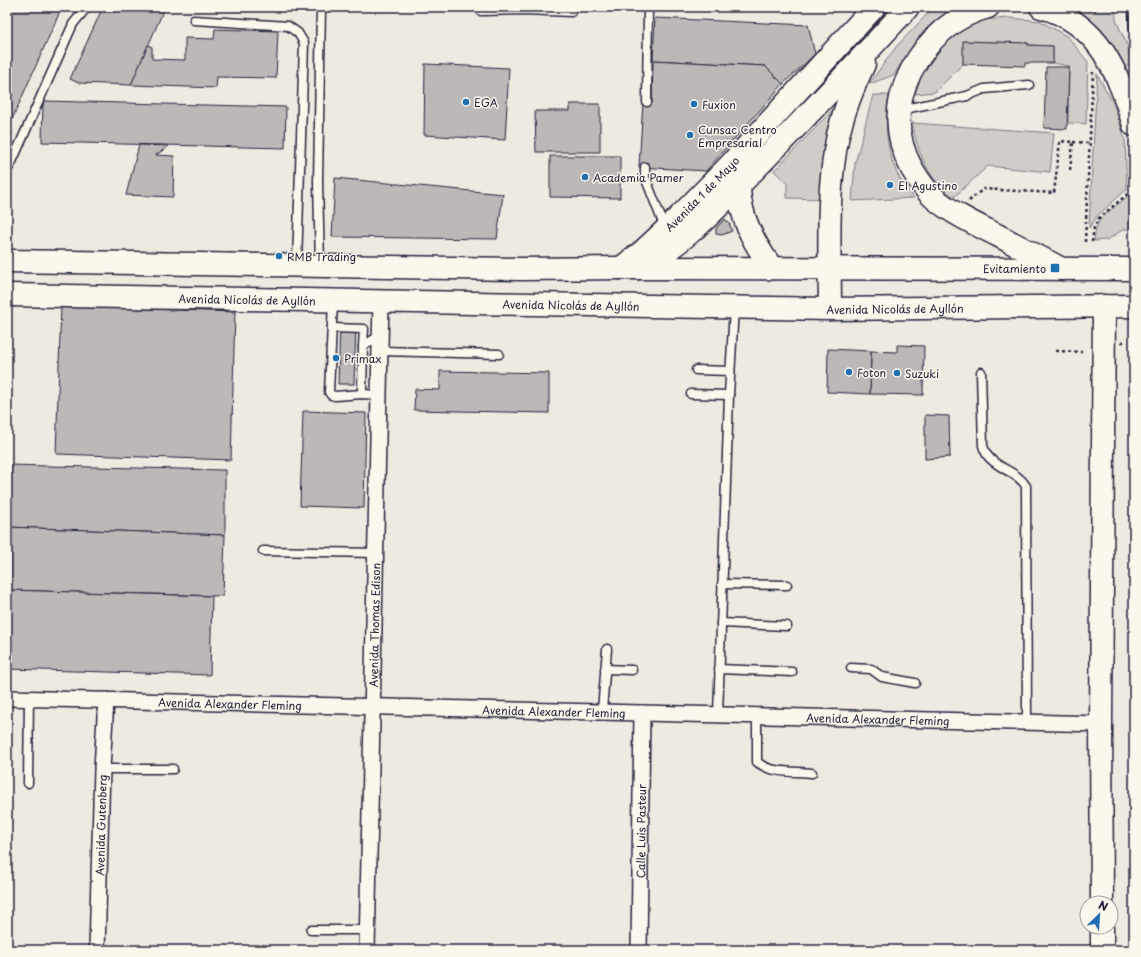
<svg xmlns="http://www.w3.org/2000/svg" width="1141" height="957" viewBox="0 0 1141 957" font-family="'Playpen Sans',sans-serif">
	<rect width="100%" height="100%" fill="#eeeae2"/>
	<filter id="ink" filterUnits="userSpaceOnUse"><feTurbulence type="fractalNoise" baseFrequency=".025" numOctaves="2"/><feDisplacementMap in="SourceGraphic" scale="8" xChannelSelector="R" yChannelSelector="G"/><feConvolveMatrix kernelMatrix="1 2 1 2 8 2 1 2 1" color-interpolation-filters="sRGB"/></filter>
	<g filter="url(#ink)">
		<g fill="#d0cdc9" stroke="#797882">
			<polygon points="934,7 954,7 929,26 915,42 894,75 869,84 896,47"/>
			<polygon points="1072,7 1115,7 1116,20 1128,47 1130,64 1123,69 1098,29 1091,22"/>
			<polygon points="1010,18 1040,21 1068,37 1088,62 1086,124 1068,123 1069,66 1053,63 1053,46 1028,45 1028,43 964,41 963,64 935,92 915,94 921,75 934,54 958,33 981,20"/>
			<polygon points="1097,74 1113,103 1125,139 1127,189 1097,216 1089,228"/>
			<path d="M873,95H889C884,124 886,155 901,181C905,187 910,192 914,198L852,201L855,164Z"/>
			<polygon points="839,103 824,199 787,198 787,183 774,171"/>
			<path d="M912,123L1054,133L1050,172L988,166L954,197C929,182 917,151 912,123Z"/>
			<polygon points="1129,195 1130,229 1124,229 1107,240 1094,241 1096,228 1101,218"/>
		</g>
		<g fill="#bcb8b8" stroke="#22223b">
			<polygon points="7,7 62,7 7,131"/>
			<polygon points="103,7 165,7 131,85 79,83 70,79"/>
			<polygon points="754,7 828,7 828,8"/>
			<polygon points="655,18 808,25 815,54 783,84 765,66 653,60"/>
			<polygon points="215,29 278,31 276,78 217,77 216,88 131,85 148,45 152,47 152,59 185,60 185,38 214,39"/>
			<polygon points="963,41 1028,43 1028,45 1053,46 1053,63 1025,63 1025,66 963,64"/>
			<polygon points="653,60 765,66 783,84 706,171 639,167 643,102 652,103"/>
			<polygon points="425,64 509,68 505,140 424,135"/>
			<polygon points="1046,67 1069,67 1067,129 1044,128"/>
			<polygon points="43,101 286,107 285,148 42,142"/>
			<polygon points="570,104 600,104 600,152 536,152 535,111 570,111"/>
			<polygon points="139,145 169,146 156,155 174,156 173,197 126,195"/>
			<polygon points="550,156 620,156 620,198 550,197"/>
			<polygon points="335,178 503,194 497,239 332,237"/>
			<polygon points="725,219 729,223 732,231 722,235 716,234 716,228"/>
			<polygon points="61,306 235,312 231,460 56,454"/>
			<polygon points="340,324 356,325 354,384 338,384"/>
			<polygon points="897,345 924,346 923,395 870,394 871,351 897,352"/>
			<polygon points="828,349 871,351 870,394 827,392"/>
			<polygon points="440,371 549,373 549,413 414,410 415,389 440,390"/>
			<polygon points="303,411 366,413 364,508 300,506"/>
			<polygon points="925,415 949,416 950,457 925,459"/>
			<polygon points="7,465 225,470 225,535 7,527"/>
			<polygon points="7,527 225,535 223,596 7,590"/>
			<polygon points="7,590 212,596 210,675 7,669"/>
		</g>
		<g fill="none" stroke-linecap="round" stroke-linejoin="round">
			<defs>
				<g id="lane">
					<polyline points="1133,7 1134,28"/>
					<polyline points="481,11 525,10 571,12"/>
					<polyline points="194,20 288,26 298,33 304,43 297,264"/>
					<polyline points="647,102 648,7"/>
					<polyline points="900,110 967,96 984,89 1029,85"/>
					<polyline points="645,167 645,177 665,228"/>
					<polyline points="7,170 11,164 73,24 87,7"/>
					<polyline points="320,265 318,182 321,7"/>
					<polyline points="333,301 329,392 331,395 335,396 362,394 380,395"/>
					<polyline points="332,328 364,329 363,346"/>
					<polyline points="381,351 499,354"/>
					<polyline points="696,370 730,371"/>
					<path d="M981,372L983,446C984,449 986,453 987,455C997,469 1017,471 1026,486L1027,722"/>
					<polyline points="362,394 363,346 381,335"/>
					<polyline points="691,394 729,395"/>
					<polyline points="263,551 376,553"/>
					<polyline points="722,584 787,585"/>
					<polyline points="721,623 787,626"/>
					<polyline points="851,668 871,669 882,677 915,683"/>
					<polyline points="605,669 632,670"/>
					<polyline points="719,669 792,672"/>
					<polyline points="602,711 607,649"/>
					<polyline points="718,715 729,395 734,308"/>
					<path d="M757,715V762C772,774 794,771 812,773"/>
					<polyline points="102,769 173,769"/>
					<polyline points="28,783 29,699"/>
					<polyline points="311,930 368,930"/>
				</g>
				<g id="street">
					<path id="s1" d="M7,698L1101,724"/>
					<path id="s2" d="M97,950L102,769L106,700"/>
					<path id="s3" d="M367,950L381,301"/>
					<path id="s4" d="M639,950L642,713"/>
				</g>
				<g id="secondary">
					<path id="s5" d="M621,268L642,252L673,223L729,166L874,7"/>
					<polyline points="1102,903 1101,724 1104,306"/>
					<polyline points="1102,927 1102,950"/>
				</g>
				<g id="primary">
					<path d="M740,153C740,164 738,176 739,187C740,218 754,244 772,268"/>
					<polyline points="7,261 522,269 621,268 1134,269"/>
					<path id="s6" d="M7,295L830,309L1134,306"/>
				</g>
				<g id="highway">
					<path d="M988,7C953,16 928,39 911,71C894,104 894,136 912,169C918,179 925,190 934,198C953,214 977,225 999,236C1020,247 1041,258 1062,269"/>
					<path d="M1041,7C1100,23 1118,73 1134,125"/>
					<path d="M639,268C685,244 722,203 758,166C809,114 859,61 908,7"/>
					<path d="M830,309C830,252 826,192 838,135C844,110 853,87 864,64"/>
				</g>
			</defs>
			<use href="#lane" stroke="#22223b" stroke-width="11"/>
			<use href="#street" stroke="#22223b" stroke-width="18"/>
			<use href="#secondary" stroke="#22223b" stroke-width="25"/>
			<use href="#primary" stroke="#22223b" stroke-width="25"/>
			<use href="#highway" stroke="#22223b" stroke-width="25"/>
			<g stroke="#22223b" stroke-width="2.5" stroke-dasharray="3 3" stroke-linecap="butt">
				<polyline points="1095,11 1095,7"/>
				<polyline points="1073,142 1090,143"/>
				<polyline points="969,201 983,189 1054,193 1060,141 1073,142 1070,170"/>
				<polyline points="1085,242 1093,72"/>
				<polyline points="1092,242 1094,227 1099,218 1130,192"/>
				<polyline points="1121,342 1127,342"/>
				<polyline points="1056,351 1082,352"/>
			</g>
			<use href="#lane" stroke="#fbf7ec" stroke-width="8"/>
			<use href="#street" stroke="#fbf7ec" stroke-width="15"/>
			<use href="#secondary" stroke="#fbf7ec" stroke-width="22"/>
			<use href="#primary" stroke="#fbf7ec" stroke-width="22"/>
			<use href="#highway" stroke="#fbf7ec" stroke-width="22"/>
		</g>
	</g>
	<g fill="#1f6fb2" stroke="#fbf7ec" stroke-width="1.5">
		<circle cx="466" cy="102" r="4"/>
		<circle cx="694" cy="104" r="4"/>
		<circle cx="690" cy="135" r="4"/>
		<circle cx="585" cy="177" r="4"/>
		<circle cx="890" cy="185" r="4"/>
		<circle cx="279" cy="256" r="4"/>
		<rect x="1050" y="263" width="10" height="10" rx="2"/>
		<circle cx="336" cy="358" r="4"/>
		<circle cx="849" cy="372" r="4"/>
		<circle cx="897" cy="373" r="4"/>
	</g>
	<g text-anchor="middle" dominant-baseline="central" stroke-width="3" stroke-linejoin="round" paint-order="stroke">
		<g font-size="11" fill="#22223b" stroke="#fbf7ec" text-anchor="start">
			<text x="474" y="102">EGA</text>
			<text x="702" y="104">Fuxion</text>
			<text x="698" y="129">Cunsac Centro<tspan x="698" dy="13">Empresarial</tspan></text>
			<text x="593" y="177">Academia Pamer</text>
			<text x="898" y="185">El Agustino</text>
			<text x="287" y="256">RMB Trading</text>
			<text x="1046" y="268" text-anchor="end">Evitamiento</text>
			<text x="344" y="358">Primax</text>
			<text x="857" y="372">Foton</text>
			<text x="905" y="373">Suzuki</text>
		</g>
		<g font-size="11" fill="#22223b" stroke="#fbf7ec">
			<text stroke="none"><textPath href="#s5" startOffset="110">Avenida 1 de Mayo</textPath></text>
			<text stroke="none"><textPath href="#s6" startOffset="240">Avenida Nicolás de Ayllón</textPath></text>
			<text stroke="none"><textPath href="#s6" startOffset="564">Avenida Nicolás de Ayllón</textPath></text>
			<text stroke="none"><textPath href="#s6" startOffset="888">Avenida Nicolás de Ayllón</textPath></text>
			<text stroke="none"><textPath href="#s3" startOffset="325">Avenida Thomas Edison</textPath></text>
			<text stroke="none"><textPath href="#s1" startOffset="223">Avenida Alexander Fleming</textPath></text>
			<text stroke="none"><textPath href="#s1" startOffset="547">Avenida Alexander Fleming</textPath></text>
			<text stroke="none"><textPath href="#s1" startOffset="871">Avenida Alexander Fleming</textPath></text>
			<text stroke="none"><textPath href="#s2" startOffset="125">Avenida Gutenberg</textPath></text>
			<text stroke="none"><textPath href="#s4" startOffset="119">Calle Luis Pasteur</textPath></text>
		</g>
	</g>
	<rect width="1141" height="957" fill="none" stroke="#fbf7ec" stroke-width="24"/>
	<rect x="12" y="12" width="1117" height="933" fill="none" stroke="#22223b" stroke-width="1.5" filter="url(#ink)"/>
	<g transform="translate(1099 915) rotate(25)"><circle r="19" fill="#fbf7ec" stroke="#a4a2a5"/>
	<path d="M0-3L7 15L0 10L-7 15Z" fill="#1f6fb2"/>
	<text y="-6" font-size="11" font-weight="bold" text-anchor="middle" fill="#22223b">N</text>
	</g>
</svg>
